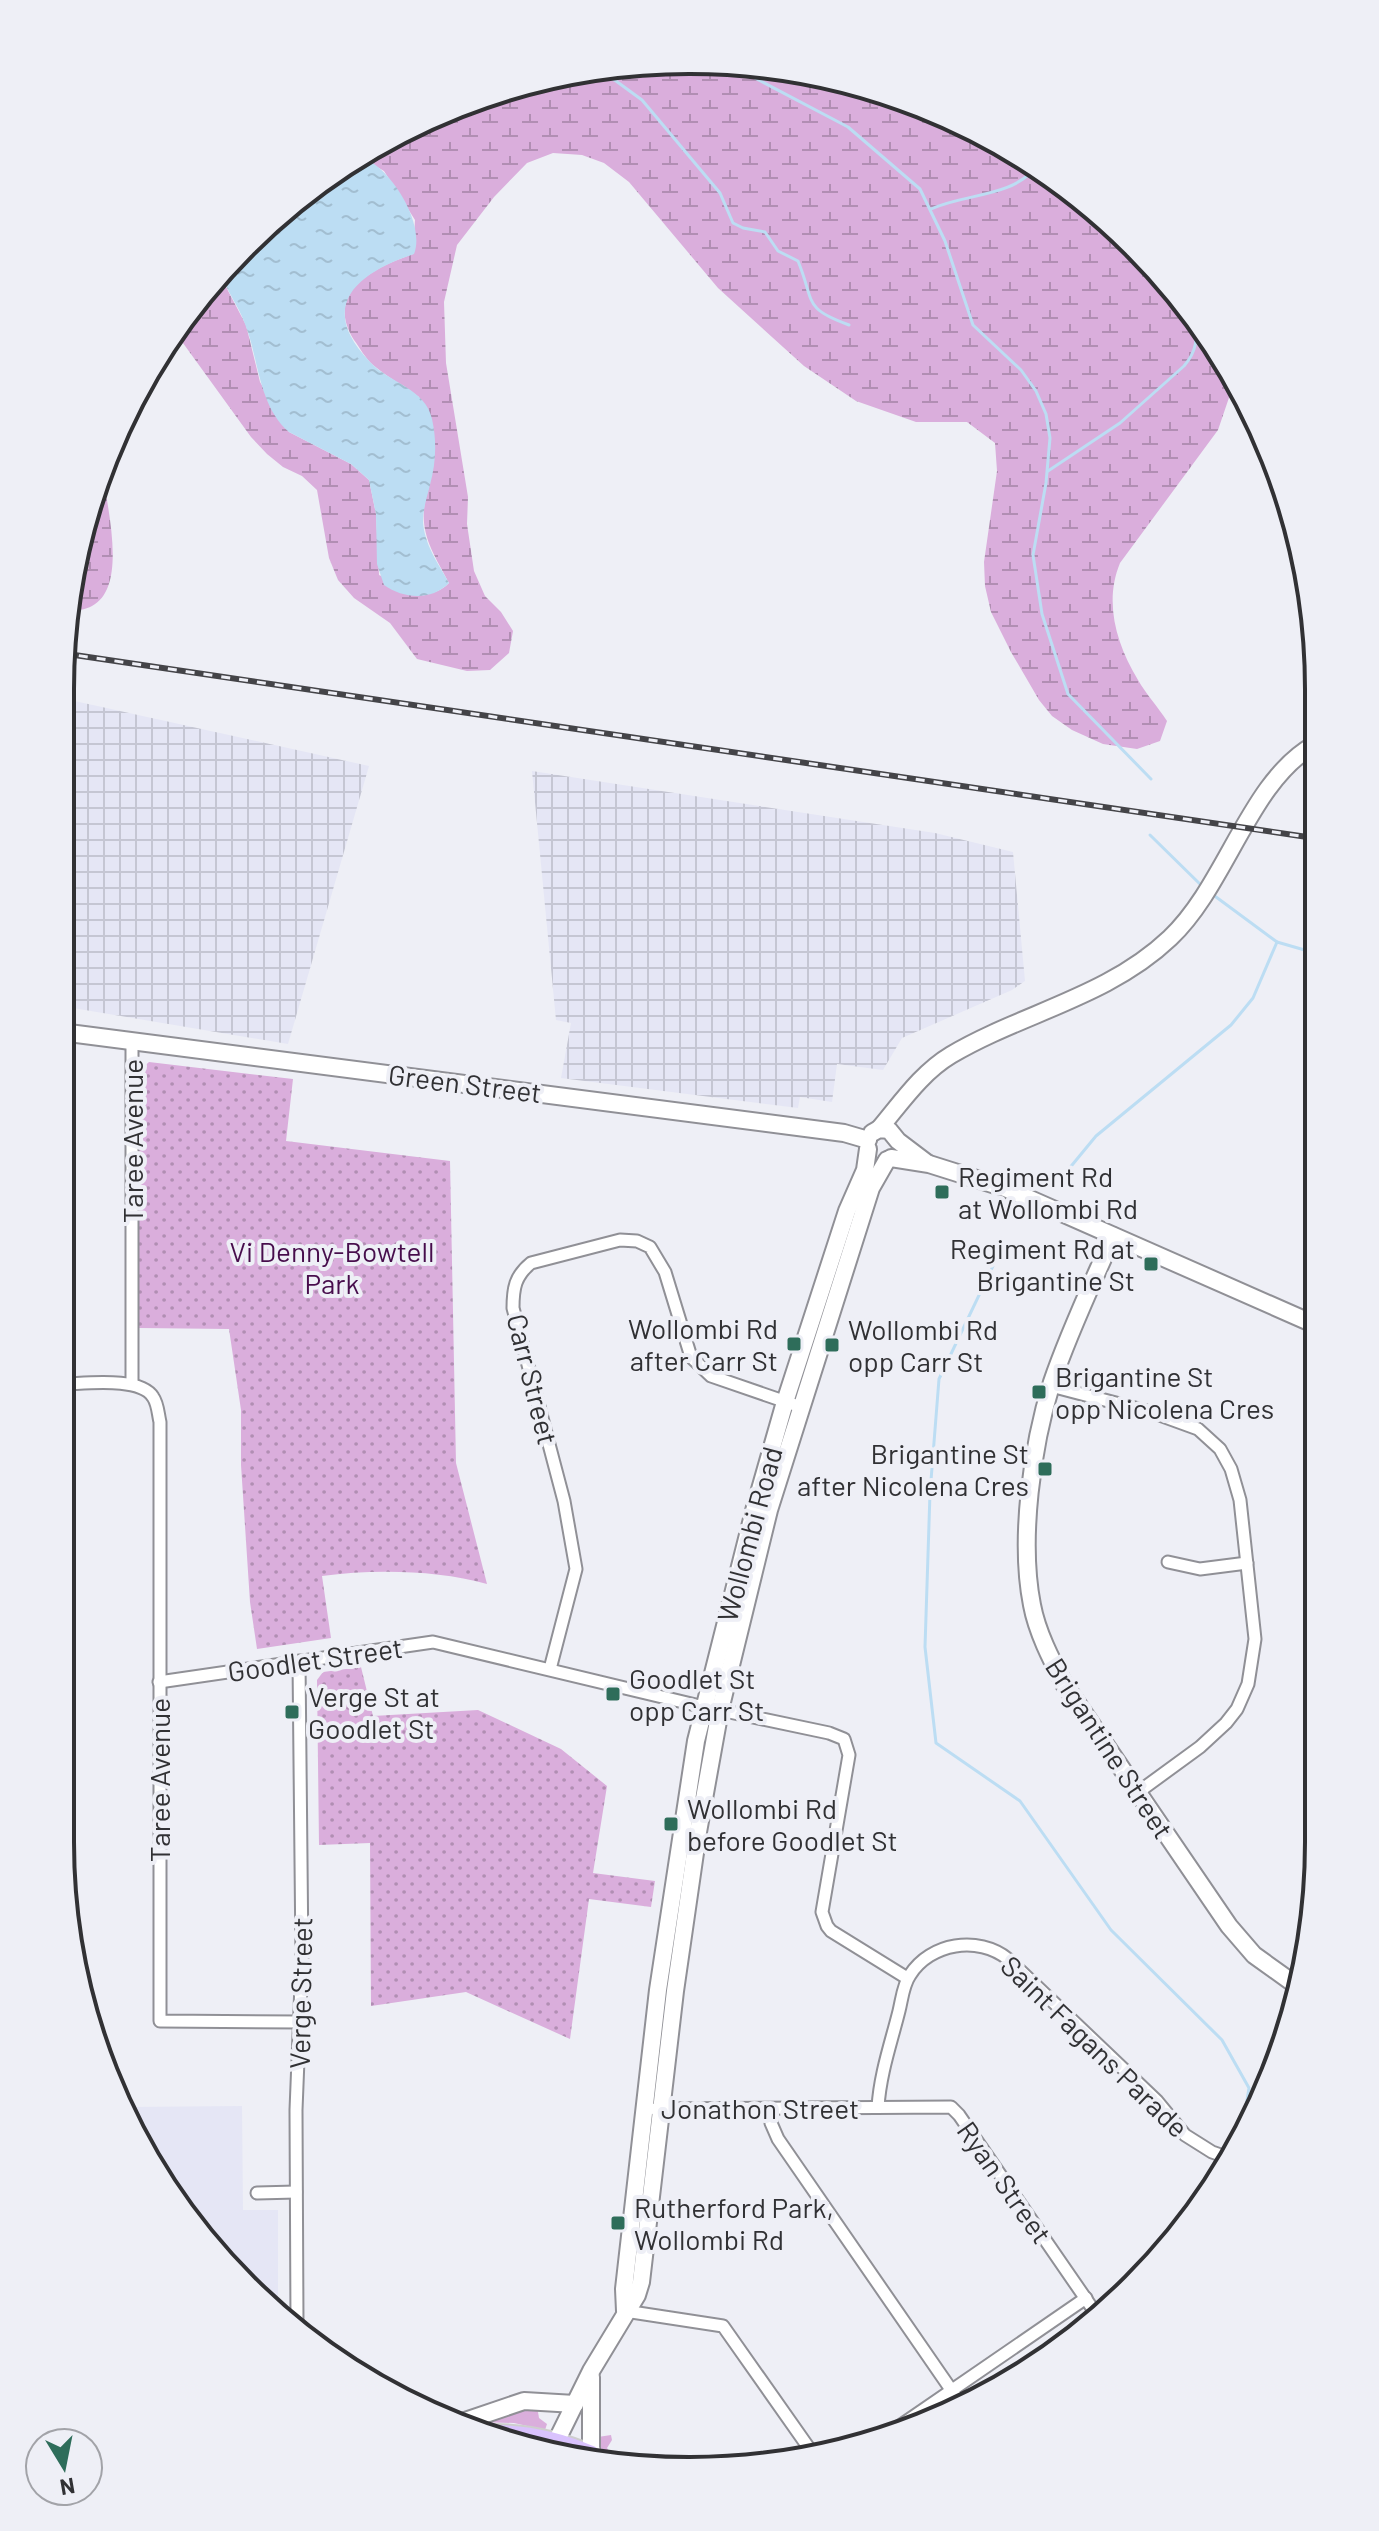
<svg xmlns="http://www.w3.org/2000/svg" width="1379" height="2531" viewBox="0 0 1379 2531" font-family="Barlow,sans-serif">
	<defs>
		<pattern id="industrial-grid" width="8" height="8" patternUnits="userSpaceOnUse" patternTransform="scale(2)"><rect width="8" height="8" fill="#e5e6f5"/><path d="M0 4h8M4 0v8" fill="none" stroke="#c5c6d3"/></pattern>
		<pattern id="wetland-marsh" width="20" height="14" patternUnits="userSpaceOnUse" patternTransform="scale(2)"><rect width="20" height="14" fill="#daaedc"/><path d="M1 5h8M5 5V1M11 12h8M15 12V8" fill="none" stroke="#b18eb3"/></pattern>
		<pattern id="park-dots" width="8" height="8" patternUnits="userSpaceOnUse" patternTransform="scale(2)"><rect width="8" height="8" fill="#daaedc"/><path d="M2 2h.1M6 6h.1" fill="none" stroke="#b18eb3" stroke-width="1.8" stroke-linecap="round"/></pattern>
		<pattern id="water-ripples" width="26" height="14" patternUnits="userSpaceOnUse" patternTransform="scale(2)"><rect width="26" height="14" fill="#bcddf3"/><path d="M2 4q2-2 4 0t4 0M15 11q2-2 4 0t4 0" fill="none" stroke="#a2bed1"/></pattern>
	</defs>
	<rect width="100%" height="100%" fill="#eeeff6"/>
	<polygon fill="#e5e6f5" points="242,2106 243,2210 278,2210 278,2296 267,2296 190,2225 127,2107"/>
	<g fill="url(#industrial-grid)">
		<polygon points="61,698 369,766 288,1044 61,1006"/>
		<polygon points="532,771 935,833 1013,852 1025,981 1012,990 902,1038 883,1070 837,1064 832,1102 800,1097 798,1108 561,1078 571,1023 556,1020"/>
	</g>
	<g fill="#daaedc">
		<polygon points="537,2406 539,2418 547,2424 545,2430 514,2423 477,2422"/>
		<polygon points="611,2435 612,2440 607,2448 611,2454 624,2453 631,2460 615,2458 602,2451 598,2437"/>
	</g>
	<g fill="url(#wetland-marsh)">
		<path d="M648,61L771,65L891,93L1004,144L1105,217L1213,339L1235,380L1218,430L1120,563C1104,602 1116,644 1138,680C1146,694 1158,707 1167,721L1160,741L1137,749L1103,744L1072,730L1052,716L1039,700L1011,652L991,612L985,586L984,562L997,471L995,443L967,422H916L856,401L804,366L718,288L629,182L604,163L582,155L553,153L527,163L494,197L457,245L444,302L446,363L468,497L467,524L474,571L485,596L501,612L513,631L509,653L490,670L467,671L417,659L390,623L354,598L338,580L329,558L317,490L302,476L283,467L267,454L251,437L175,332L221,270L225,285L246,325L260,382L289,432L351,464L369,480L376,514L379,575C403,585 428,605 449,583C431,549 415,527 429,487L419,397C404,386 387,377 373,365C365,358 360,348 354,340C323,291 376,267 413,254L415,220L384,171L360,157L411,125L526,82Z"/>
		<path d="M103,474C107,508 128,587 92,606C86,610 75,610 67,612L82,526Z"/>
	</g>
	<g fill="url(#park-dots)">
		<path d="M149,1062L293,1079L286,1141L450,1161L456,1463L487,1584C437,1570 374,1569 322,1576L331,1638L257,1649L250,1602L241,1465V1410L229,1329L139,1328L138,1072Z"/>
		<polygon points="361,1667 373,1716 478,1710 561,1749 607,1786 593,1873 655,1881 651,1907 589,1899 570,2039 466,1992 371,2006 370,1843 319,1845 317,1680 323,1672"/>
	</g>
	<path fill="url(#water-ripples)" d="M360,157C390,165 426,224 414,254C357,273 316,306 370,362C388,382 426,389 432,419C437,441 436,463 430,485C427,497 423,509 423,521C424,544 438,563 449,583C431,601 404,599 384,585L377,564L376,514L369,480L351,464L289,432C258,405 259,359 245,324C239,306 226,291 221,273L306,190Z"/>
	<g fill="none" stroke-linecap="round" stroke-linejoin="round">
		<g stroke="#bcddf3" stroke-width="3">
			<polyline points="740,64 753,77 848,127 920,189 945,241 973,325 1021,370 1036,391 1046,414 1050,438 1046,483 1033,555 1042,614 1068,694 1151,779"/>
			<path d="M593,70L616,81L642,100L720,193L733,223L743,228L765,232L778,251L798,261C815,302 802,308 849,325"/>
			<path d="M931,209C966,193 1011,198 1036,167"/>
			<path d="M1048,471L1120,423L1184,366C1197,351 1198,338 1194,319"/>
			<polyline points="1150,835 1203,887"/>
			<polyline points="1212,894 1277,942 1315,953"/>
			<polyline points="1063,1176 1096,1136 1231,1025 1253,998 1277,942"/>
			<polyline points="1003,1245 939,1379 930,1493 925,1647 936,1743 1020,1801 1111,1930 1222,2040 1249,2088 1240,2142"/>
		</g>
		<defs>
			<g id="street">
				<path d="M61,1384C83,1384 140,1376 153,1397C158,1404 158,1414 160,1422V2021L301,2022"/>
				<polyline points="132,1384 132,1041"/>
				<polyline points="1051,1386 1154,1413 1198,1429 1220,1449 1231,1469 1240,1500 1255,1639 1248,1684 1237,1709 1226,1723 1200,1747 1137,1793"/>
				<polyline points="1168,1562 1200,1569 1247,1563"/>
				<path d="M550,1669L576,1569L564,1501L513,1308C513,1288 515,1276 531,1263L620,1240L637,1241L650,1247L665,1272L691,1357L711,1376L801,1407"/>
				<polyline points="159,1682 433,1642 704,1707"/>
				<polyline points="720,1710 829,1733 844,1739 849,1755 822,1912 827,1926 831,1931 907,1978"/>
				<path d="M878,2107C880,2074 891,2043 899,2011C902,1999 903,1985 910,1975C930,1943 978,1935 1008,1959L1157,2101L1185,2135L1212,2152L1232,2159"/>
				<polyline points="655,2109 951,2107 959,2115 1099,2318"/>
				<polyline points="770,2109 771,2123 778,2139 961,2404"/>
				<polyline points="257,2193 296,2192"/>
				<polyline points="625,2311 723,2326 811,2451"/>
				<polyline points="297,2324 296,2110 302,1959 299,1661"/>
				<polyline points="891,2432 1086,2298"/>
			</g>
			<g id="secondary">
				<polyline points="61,1032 844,1133 868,1140"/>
				<path d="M879,1129C901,1103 921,1073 951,1055C1022,1013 1108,997 1170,938C1227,884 1249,782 1314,745"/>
				<polyline points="872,1133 879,1129 889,1130 898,1141 927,1163"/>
				<polyline points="891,1158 929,1164 1005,1188 1316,1325"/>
				<path d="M1113,1236C1092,1284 1069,1332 1052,1382C1032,1446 1019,1539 1032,1605C1037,1632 1051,1659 1064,1684L1229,1926L1254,1955L1300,1988"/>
				<polyline points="625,2311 624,2289 658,1990 696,1741 755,1507 785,1402 847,1211 865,1170 868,1149"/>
				<polyline points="465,2421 524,2401 575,2404"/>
				<polyline points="551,2452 591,2371 637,2295 641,2282 675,1991 698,1832 720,1710 769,1510 871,1188 887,1160"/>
				<polyline points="591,2456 591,2377"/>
			</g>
			<path id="highway" d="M494,2435C529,2435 559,2442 591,2456"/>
		</defs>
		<use href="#street" stroke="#909096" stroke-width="15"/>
		<use href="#secondary" stroke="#909096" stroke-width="20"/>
		<use href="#highway" stroke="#cecece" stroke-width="24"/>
		<use href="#street" stroke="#fff" stroke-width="11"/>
		<use href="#secondary" stroke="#fff" stroke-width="16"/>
		<use href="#highway" stroke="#d9c2fd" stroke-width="20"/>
		<defs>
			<polyline id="rail" points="61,653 1314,838"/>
		</defs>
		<use href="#rail" stroke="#444448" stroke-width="6"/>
		<use href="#rail" stroke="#eeeff6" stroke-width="3" stroke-dasharray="9" stroke-linecap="butt"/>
	</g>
	<g fill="#2e6d5a" stroke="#eeeff6" stroke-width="3">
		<rect x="934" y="1184" width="16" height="16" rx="4"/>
		<rect x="1143" y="1256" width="16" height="16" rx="4"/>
		<rect x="786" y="1336" width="16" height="16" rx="4"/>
		<rect x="824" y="1337" width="16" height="16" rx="4"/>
		<rect x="1031" y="1384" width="16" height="16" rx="4"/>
		<rect x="1037" y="1461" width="16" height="16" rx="4"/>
		<rect x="605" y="1686" width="16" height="16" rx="4"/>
		<rect x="284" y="1704" width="16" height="16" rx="4"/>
		<rect x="663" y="1816" width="16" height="16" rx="4"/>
		<rect x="610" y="2215" width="16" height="16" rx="4"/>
	</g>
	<g text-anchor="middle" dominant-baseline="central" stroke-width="8" stroke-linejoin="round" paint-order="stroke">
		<g font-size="28" fill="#313134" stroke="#eeeff6">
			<text transform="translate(465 1083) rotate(7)">Green Street</text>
			<text transform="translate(132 1141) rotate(-90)">Taree Avenue</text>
			<text transform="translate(533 1379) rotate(76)">Carr Street</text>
			<text transform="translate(749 1534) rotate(-75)">Wollombi Road</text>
			<text transform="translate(315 1659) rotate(-8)">Goodlet Street</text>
			<text transform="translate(1110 1748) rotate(57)">Brigantine Street</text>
			<text transform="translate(159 1780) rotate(-90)">Taree Avenue</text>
			<text transform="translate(300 1993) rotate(-89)">Verge Street</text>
			<text transform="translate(1095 2046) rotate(44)">Saint Fagans Parade</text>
			<text x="760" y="2108">Jonathon Street</text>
			<text transform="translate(1005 2182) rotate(55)">Ryan Street</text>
		</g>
		<g font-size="28" fill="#313134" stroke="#eeeff6" text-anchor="start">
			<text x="958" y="1176">Regiment Rd<tspan x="958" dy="32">at Wollombi Rd</tspan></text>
			<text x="1135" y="1248" text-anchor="end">Regiment Rd at<tspan x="1135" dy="32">Brigantine St</tspan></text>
			<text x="778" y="1328" text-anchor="end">Wollombi Rd<tspan x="778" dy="32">after Carr St</tspan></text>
			<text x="848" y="1329">Wollombi Rd<tspan x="848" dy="32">opp Carr St</tspan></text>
			<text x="1055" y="1376">Brigantine St<tspan x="1055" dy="32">opp Nicolena Cres</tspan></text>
			<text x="1029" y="1453" text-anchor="end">Brigantine St<tspan x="1029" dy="32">after Nicolena Cres</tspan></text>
			<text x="629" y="1678">Goodlet St<tspan x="629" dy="32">opp Carr St</tspan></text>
			<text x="308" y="1696">Verge St at<tspan x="308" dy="32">Goodlet St</tspan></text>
			<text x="687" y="1808">Wollombi Rd<tspan x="687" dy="32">before Goodlet St</tspan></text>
			<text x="634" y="2207">Rutherford Park,<tspan x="634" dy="32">Wollombi Rd</tspan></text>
		</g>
		<g font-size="28" fill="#470d4c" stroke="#eeeff6">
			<text x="332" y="1251">Vi Denny-Bowtell<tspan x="332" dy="32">Park</tspan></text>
		</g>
	</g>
	<path d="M0 0H1379V2531H0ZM689 74H690A615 615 0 0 1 1305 689V1842A615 615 0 0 1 690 2457H689A615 615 0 0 1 74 1842V689A615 615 0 0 1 689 74Z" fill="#eeeff6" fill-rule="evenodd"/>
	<path fill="none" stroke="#313134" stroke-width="4" d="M689 74H690A615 615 0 0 1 1305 689V1842A615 615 0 0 1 690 2457H689A615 615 0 0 1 74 1842V689A615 615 0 0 1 689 74Z"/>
	<g transform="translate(64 2467) rotate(170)"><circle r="38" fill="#eeeff6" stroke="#a2a3a8" stroke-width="2"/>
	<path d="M0-6L14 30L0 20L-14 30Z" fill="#2e6d5a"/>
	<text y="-12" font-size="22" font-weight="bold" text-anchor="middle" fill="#313134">N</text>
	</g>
</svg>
